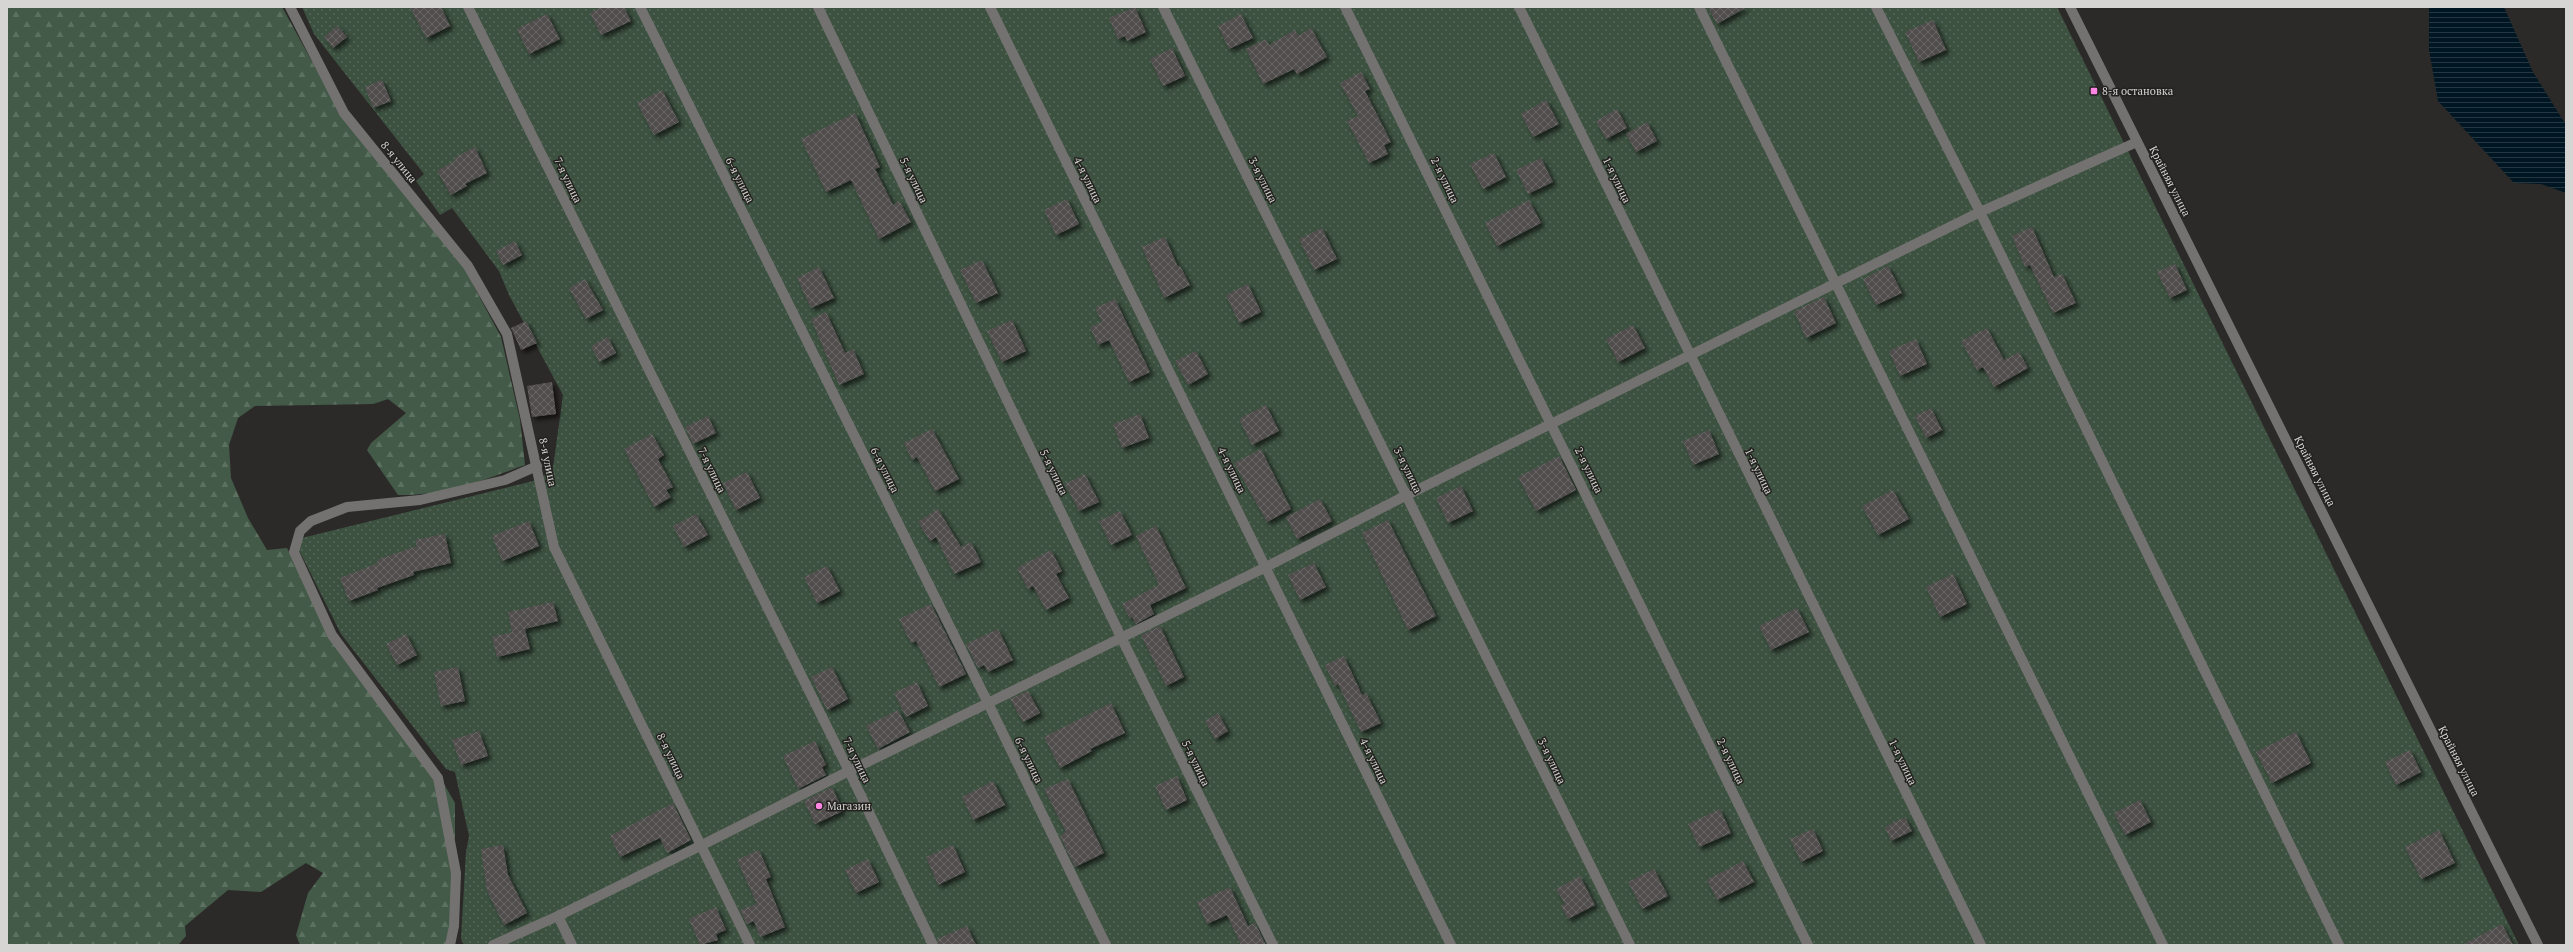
<svg xmlns="http://www.w3.org/2000/svg" width="2573" height="952" viewBox="0 0 2573 952" font-family="'PT Serif',serif">
	<defs>
		<pattern id="forest-firs" width="22" height="20" patternUnits="userSpaceOnUse"><rect width="22" height="20" fill="#425a47"/><path d="M5 1l3.5 6h-7zM16 11l3.5 6h-7z" fill="#5d7161"/></pattern>
		<pattern id="garden-dots" width="8" height="8" patternUnits="userSpaceOnUse"><rect width="8" height="8" fill="#3c5140"/><path d="M2 2h.1M6 6h.1" fill="none" stroke="#57695b" stroke-width="1.8" stroke-linecap="round"/></pattern>
		<pattern id="water-rules" width="6" height="5" patternUnits="userSpaceOnUse"><rect width="6" height="5" fill="#001622"/><path d="M0 2.5h6" fill="none" stroke="#243741"/></pattern>
		<pattern id="building-cross-hatch" width="8" height="8" patternUnits="userSpaceOnUse"><rect width="8" height="8" fill="#514e4d"/><path d="M0 0l8 8M0 8l8-8" fill="none" stroke="#696766"/></pattern>
		<filter id="shadow"><feDropShadow dx="3.5" dy="3.5" stdDeviation="2" flood-color="#0009"/></filter>
	</defs>
	<rect width="100%" height="100%" fill="#2c2a28"/>
	<path fill="url(#forest-firs)" d="M7,7H282L341,114L465,270L501,337L520,420L525,465C484,480 443,496 398,495L367,450L371,443L406,413L388,399L373,404L255,406L238,418L229,445L231,478L248,518L267,550L287,548L342,655L433,765L455,803V873L449,945H300L296,935L308,893L323,873L306,863L261,892L228,890L185,926L186,936L178,945H7Z"/>
	<polygon fill="url(#garden-dots)" points="302,7 2057,7 2519,945 464,945 461,939 466,852 469,836 455,772 446,769 341,634 299,550 302,538 533,481 547,474 552,475 563,395 509,295 499,271 452,208 440,215 416,181 424,174 314,34"/>
	<polygon fill="url(#water-rules)" points="2429,7 2504,7 2533,72 2566,125 2566,193 2541,184 2514,183 2438,101 2429,50"/>
	<g fill="url(#building-cross-hatch)" filter="url(#shadow)">
		<polygon points="410,7 441,7 450,26 426,38"/>
		<polygon points="602,7 624,7 631,21 601,35 590,13"/>
		<polygon points="1135,7 1146,32 1127,41 1125,36 1118,39 1109,18"/>
		<polygon points="1708,7 1747,7 1717,24"/>
		<polygon points="547,14 560,39 529,54 517,29"/>
		<polygon points="1241,14 1253,38 1229,49 1218,26"/>
		<polygon points="1933,20 1946,50 1919,62 1905,32"/>
		<polygon points="337,26 347,37 333,48 324,37"/>
		<polygon points="1311,28 1327,57 1297,74 1294,69 1263,84 1246,49 1266,39 1269,45 1295,30 1298,36"/>
		<polygon points="1172,48 1185,76 1163,86 1150,59"/>
		<polygon points="1361,72 1370,89 1365,91 1391,142 1384,145 1388,154 1369,163 1347,121 1358,116 1340,83"/>
		<polygon points="382,80 391,101 373,108 365,87"/>
		<polygon points="662,90 679,122 654,135 637,103"/>
		<polygon points="1546,100 1559,124 1533,137 1521,114"/>
		<polygon points="1617,109 1627,128 1606,139 1596,121"/>
		<polygon points="855,113 880,167 875,169 893,205 899,201 911,222 879,239 851,180 826,192 801,139"/>
		<polygon points="1647,122 1657,141 1636,152 1626,134"/>
		<polygon points="475,147 487,173 465,184 467,186 451,195 437,171 456,160 454,158"/>
		<polygon points="1494,153 1506,177 1483,189 1470,164"/>
		<polygon points="1541,158 1553,182 1528,194 1516,170"/>
		<polygon points="1067,199 1079,224 1056,235 1044,210"/>
		<polygon points="1529,200 1541,223 1497,246 1485,223"/>
		<polygon points="2032,227 2054,277 2062,274 2076,303 2053,313 2030,265 2025,267 2012,236"/>
		<polygon points="1322,228 1337,259 1314,270 1299,239"/>
		<polygon points="1165,237 1178,267 1180,266 1190,285 1164,298 1142,247"/>
		<polygon points="515,241 522,255 503,265 496,251"/>
		<polygon points="982,260 998,293 976,303 960,270"/>
		<polygon points="2175,264 2187,290 2170,298 2157,272"/>
		<polygon points="1888,266 1902,293 1876,305 1863,279"/>
		<polygon points="819,267 834,298 811,308 797,278"/>
		<polygon points="585,279 603,310 586,319 569,288"/>
		<polygon points="1248,284 1261,312 1239,323 1226,295"/>
		<polygon points="1824,297 1836,323 1806,338 1794,311"/>
		<polygon points="1115,299 1150,372 1129,382 1109,340 1098,345 1090,327 1102,322 1095,308"/>
		<polygon points="826,312 845,353 853,349 864,374 839,385 811,319"/>
		<polygon points="1012,320 1026,351 1002,362 987,331"/>
		<polygon points="526,321 537,343 521,350 511,328"/>
		<polygon points="1633,325 1645,348 1618,362 1606,339"/>
		<polygon points="1987,328 2004,360 2019,352 2028,368 1994,387 1983,367 1977,370 1961,341"/>
		<polygon points="608,337 616,353 599,362 591,346"/>
		<polygon points="1916,339 1927,364 1900,376 1889,351"/>
		<polygon points="1196,351 1208,374 1188,385 1175,361"/>
		<polygon points="552,382 556,414 532,417 527,386"/>
		<polygon points="1266,405 1279,431 1252,445 1239,419"/>
		<polygon points="1931,408 1942,430 1926,438 1915,416"/>
		<polygon points="1140,414 1149,438 1122,448 1113,424"/>
		<polygon points="708,416 716,433 693,444 685,427"/>
		<polygon points="932,429 959,479 935,491 917,457 912,460 904,443"/>
		<polygon points="1709,430 1719,454 1693,465 1683,441"/>
		<polygon points="652,434 664,455 658,459 673,487 666,490 671,497 654,507 624,449"/>
		<polygon points="1261,449 1291,509 1267,522 1234,463"/>
		<polygon points="1559,456 1576,490 1536,511 1518,477"/>
		<polygon points="747,472 760,498 736,510 723,483"/>
		<polygon points="1085,474 1099,502 1079,511 1065,484"/>
		<polygon points="1461,486 1473,511 1448,523 1436,498"/>
		<polygon points="1893,490 1909,519 1878,535 1862,506"/>
		<polygon points="1320,499 1332,521 1297,539 1286,517"/>
		<polygon points="938,509 961,547 971,542 981,562 954,574 936,537 930,541 918,522"/>
		<polygon points="1120,511 1132,535 1111,545 1099,521"/>
		<polygon points="696,514 708,535 684,547 673,526"/>
		<polygon points="1388,520 1436,616 1408,630 1362,533"/>
		<polygon points="529,521 539,546 502,561 492,536"/>
		<polygon points="1156,526 1186,588 1150,605 1154,614 1136,624 1132,617 1130,618 1128,615 1122,604 1159,585 1136,536"/>
		<polygon points="445,534 451,563 413,572 414,575 377,588 378,590 349,601 340,578 378,563 377,560 417,546 415,540"/>
		<polygon points="1051,550 1062,571 1056,574 1069,598 1046,610 1033,586 1028,589 1017,568"/>
		<polygon points="1314,563 1326,587 1300,600 1288,575"/>
		<polygon points="827,566 840,591 817,603 804,577"/>
		<polygon points="1953,574 1967,604 1940,617 1926,587"/>
		<polygon points="553,602 558,621 512,632 508,612"/>
		<polygon points="931,604 966,674 939,687 916,641 911,643 899,619"/>
		<polygon points="1797,608 1809,632 1771,650 1759,626"/>
		<polygon points="1160,626 1184,677 1166,686 1141,635"/>
		<polygon points="525,629 530,649 497,657 492,637"/>
		<polygon points="998,629 1013,660 988,672 984,665 978,668 966,644"/>
		<polygon points="406,634 417,655 397,665 386,644"/>
		<polygon points="1344,656 1362,695 1366,693 1381,723 1361,732 1338,684 1335,686 1325,665"/>
		<polygon points="458,667 465,701 441,706 434,672"/>
		<polygon points="832,667 848,699 827,710 811,677"/>
		<polygon points="917,682 928,706 906,717 894,693"/>
		<polygon points="1028,691 1040,713 1023,722 1010,699"/>
		<polygon points="1111,703 1125,733 1090,749 1092,751 1060,768 1044,737"/>
		<polygon points="898,710 910,732 878,749 866,726"/>
		<polygon points="1218,713 1228,731 1215,739 1205,721"/>
		<polygon points="479,731 488,756 461,765 452,740"/>
		<polygon points="2296,732 2311,763 2272,783 2256,752"/>
		<polygon points="815,741 826,765 822,767 826,775 798,789 783,756"/>
		<polygon points="2410,750 2421,772 2396,785 2385,762"/>
		<polygon points="1177,776 1187,800 1166,810 1155,786"/>
		<polygon points="1068,779 1104,853 1075,867 1060,836 1066,832 1044,789"/>
		<polygon points="993,781 1005,805 973,820 962,797"/>
		<polygon points="832,787 843,811 815,824 804,801"/>
		<polygon points="2140,800 2151,822 2125,835 2114,813"/>
		<polygon points="673,803 691,840 667,853 660,838 620,857 610,836"/>
		<polygon points="1720,809 1731,833 1699,847 1688,824"/>
		<polygon points="1905,817 1912,831 1891,841 1885,827"/>
		<polygon points="1813,829 1823,851 1801,862 1790,839"/>
		<polygon points="2439,830 2455,863 2421,879 2405,847"/>
		<polygon points="503,845 508,875 527,913 504,925 487,891 481,849"/>
		<polygon points="953,845 965,872 938,885 926,857"/>
		<polygon points="759,850 771,877 766,879 785,927 760,937 754,921 747,924 740,910 757,904 737,860"/>
		<polygon points="868,859 879,882 856,893 845,870"/>
		<polygon points="1743,861 1754,882 1717,900 1707,880"/>
		<polygon points="1654,869 1668,896 1642,909 1628,882"/>
		<polygon points="1580,876 1595,905 1568,919 1561,906 1565,904 1556,889"/>
		<polygon points="1230,887 1248,926 1255,923 1266,945 1241,945 1227,915 1207,924 1197,902"/>
		<polygon points="716,907 726,930 716,934 718,940 700,945 689,919"/>
		<polygon points="2502,924 2513,945 2462,945"/>
		<polygon points="967,926 976,945 939,945 937,939"/>
	</g>
	<g fill="none" stroke-linecap="round" stroke-linejoin="round">
		<g stroke="#747270" stroke-width="10">
			<polyline points="290,7 344,113 468,266 507,334 554,547 750,945"/>
			<polyline points="468,7 849,771 933,945"/>
			<polyline points="640,7 988,703 1106,945"/>
			<polyline points="818,7 1121,637 1273,945"/>
			<polyline points="990,7 1451,945"/>
			<polyline points="1163,7 1630,945"/>
			<polyline points="1345,7 1808,945"/>
			<polyline points="1519,7 1981,945"/>
			<polyline points="1699,7 2163,945"/>
			<polyline points="1876,7 1980,212 2339,945"/>
			<polyline points="558,916 572,945"/>
			<polyline points="450,945 454,926 456,873 438,778 332,635 294,552 300,531 311,521 347,507 420,500 505,480 537,466"/>
		</g>
		<polyline stroke="#747270" stroke-width="10" points="493,945 558,916 702,845 849,771 1266,567 1407,495 1980,212 2137,142"/>
		<polyline stroke="#747270" stroke-width="10" points="2070,7 2538,945"/>
	</g>
	<g fill="#fd86e2" stroke="#22211e" stroke-width="1.5">
		<rect x="2090" y="87" width="8" height="8" rx="2"/>
		<circle cx="819" cy="806" r="4"/>
	</g>
	<g text-anchor="middle" dominant-baseline="central" stroke-width="3" stroke-linejoin="round" paint-order="stroke">
		<g font-size="11" fill="#d6d5d3" stroke="#22211e" text-anchor="start">
			<text x="2102" y="91">8-я остановка</text>
			<text x="827" y="806">Магазин</text>
		</g>
		<g font-size="11" fill="#d6d5d3" stroke="#22211e">
			<text transform="translate(399 162) rotate(51)">8-я улица</text>
			<text transform="translate(568 180) rotate(64)">7-я улица</text>
			<text transform="translate(740 180) rotate(63)">6-я улица</text>
			<text transform="translate(914 180) rotate(64)">5-я улица</text>
			<text transform="translate(1088 180) rotate(64)">4-я улица</text>
			<text transform="translate(1263 180) rotate(63)">3-я улица</text>
			<text transform="translate(1445 180) rotate(64)">2-я улица</text>
			<text transform="translate(1617 180) rotate(64)">1-я улица</text>
			<text transform="translate(2170 181) rotate(63)">Крайняя улица</text>
			<text transform="translate(548 462) rotate(78)">8-я улица</text>
			<text transform="translate(712 470) rotate(64)">7-я улица</text>
			<text transform="translate(885 470) rotate(63)">6-я улица</text>
			<text transform="translate(1232 470) rotate(64)">4-я улица</text>
			<text transform="translate(1408 470) rotate(64)">3-я улица</text>
			<text transform="translate(1589 470) rotate(64)">2-я улица</text>
			<text transform="translate(1759 471) rotate(64)">1-я улица</text>
			<text transform="translate(2315 471) rotate(63)">Крайняя улица</text>
			<text transform="translate(1054 472) rotate(64)">5-я улица</text>
			<text transform="translate(671 756) rotate(64)">8-я улица</text>
			<text transform="translate(857 760) rotate(64)">7-я улица</text>
			<text transform="translate(1029 760) rotate(64)">6-я улица</text>
			<text transform="translate(1374 761) rotate(64)">4-я улица</text>
			<text transform="translate(1552 761) rotate(64)">3-я улица</text>
			<text transform="translate(1731 761) rotate(64)">2-я улица</text>
			<text transform="translate(2459 761) rotate(63)">Крайняя улица</text>
			<text transform="translate(1903 762) rotate(64)">1-я улица</text>
			<text transform="translate(1196 763) rotate(64)">5-я улица</text>
		</g>
	</g>
	<rect width="2573" height="952" fill="none" stroke="#d6d5d3" stroke-width="16"/>
</svg>
